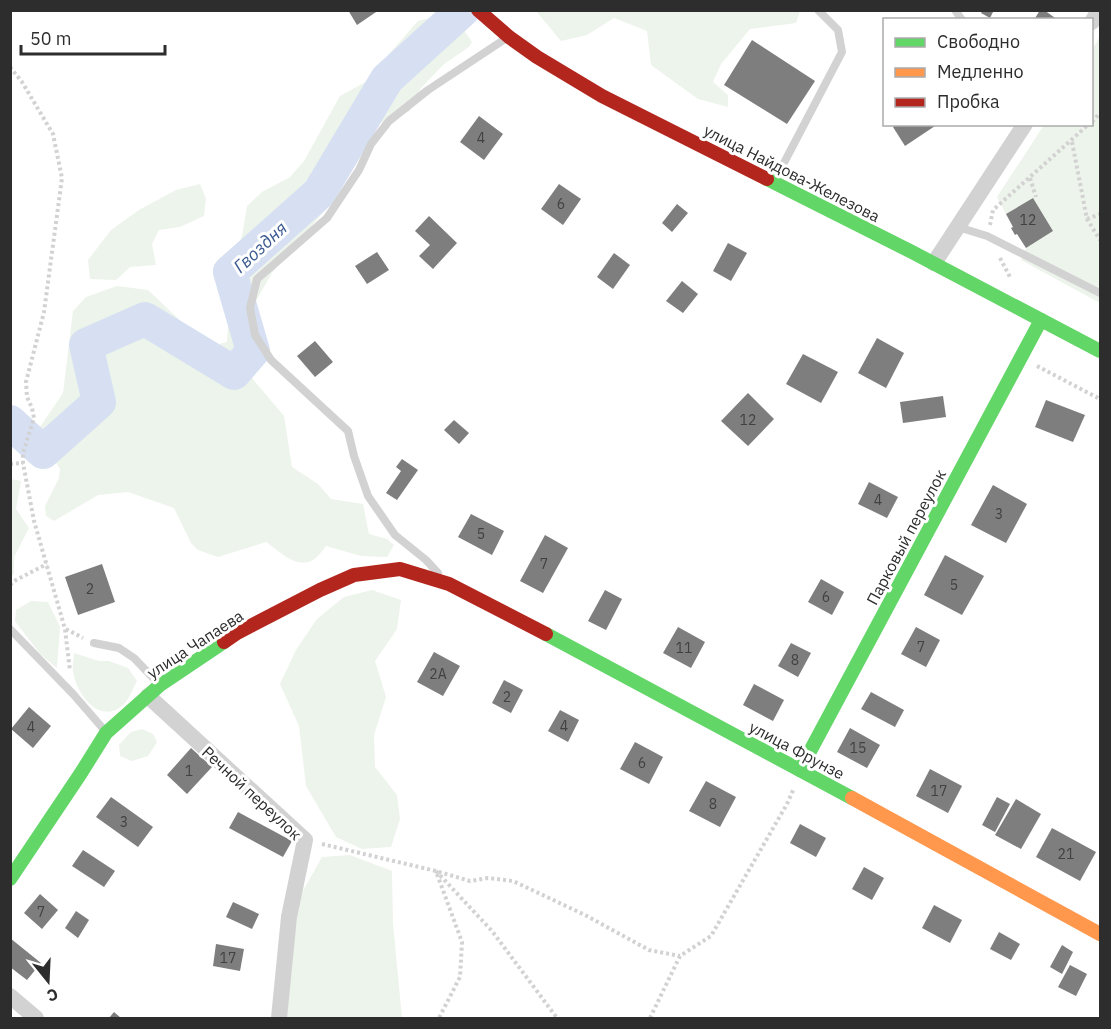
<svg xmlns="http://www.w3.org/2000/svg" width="1111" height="1029" viewBox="0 0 1111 1029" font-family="'IBM Plex Sans',sans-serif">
	<rect width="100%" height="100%" fill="#fff"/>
	<g fill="#edf4eb">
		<polygon points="536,11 800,11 796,23 750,29 721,64 713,82 728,95 728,107 698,99 651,65 647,31 614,18 587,35 561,41"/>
		<path d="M438,16L461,26L472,42L469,47L444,64L421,88L410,111L376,125L336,197L272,273L254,304L256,346L245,370L284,416L292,467L318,484L331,499L363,504L369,534L387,539L394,545L387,557L361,556L326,546C322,551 318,557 313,560C297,570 278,550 266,542L218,557L198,550L191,543L174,508L128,492L98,495L54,521L46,516L45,506L59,478L60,469L39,437L40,427L63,393L73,311L86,297L117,286L148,290L208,347L227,342L229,310L222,283L242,236L247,206L262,192L290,177L304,161L340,96L371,79L383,61L418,21Z"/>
		<polygon points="1100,36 1100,303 1021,260 1026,248 1053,231 1033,198 1006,214 997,197 1044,125 1092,124 1092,50"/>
		<polygon points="200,184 206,199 204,216 180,227 159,230 152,244 156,265 130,267 116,280 90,279 88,260 111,230 139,210 176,190"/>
		<polygon points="11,479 21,481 16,509 29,528 14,557 14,573 11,578"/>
		<polygon points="372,590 401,600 397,629 375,661 386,697 374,735 375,767 397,795 400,819 391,847 362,849 336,837 306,786 299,726 280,684 296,650 317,619 344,597"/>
		<polygon points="31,601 48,602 60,627 57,668 40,654 15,621 16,610"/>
		<path d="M74,653L99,661H109L128,668L137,681C133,688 129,700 123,705C100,726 76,694 73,671C72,666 74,659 74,653Z"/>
		<polygon points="142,729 153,734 157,742 148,756 132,761 120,756 119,745 131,732"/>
		<polygon points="350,855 392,871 393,923 402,1018 286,1018 299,898 322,857"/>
	</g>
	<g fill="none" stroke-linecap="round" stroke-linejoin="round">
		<polyline stroke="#d7e0f2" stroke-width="34" points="10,422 43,452 99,402 86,345 145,319 234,373 253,351 230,272 319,193 387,79 463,10"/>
	</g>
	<g fill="#7e7e7e">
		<polygon points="348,10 379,10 357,25"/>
		<polygon points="983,10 994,10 990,18 981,13"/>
		<polygon points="1040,10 1044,10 1058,20 1034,20"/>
		<polygon points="752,40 815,81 787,124 724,85"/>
		<polygon points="479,116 503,134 484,160 460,142"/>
		<polygon points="897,124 934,124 935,126 905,146 893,127"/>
		<polygon points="559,184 581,199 563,225 541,209"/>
		<polygon points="1033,198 1053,231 1026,248 1017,234 1015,235 1011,228 1013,227 1006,214"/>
		<polygon points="677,204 688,213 672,232 662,223"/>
		<polygon points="429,216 457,243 433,269 419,256 430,245 415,231"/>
		<polygon points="728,243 747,253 731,281 713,271"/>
		<polygon points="377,252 389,270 367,284 355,266"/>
		<polygon points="614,253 630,265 613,289 597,277"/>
		<polygon points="682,281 698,294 683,313 666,301"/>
		<polygon points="877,338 904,353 886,388 858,373"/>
		<polygon points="315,341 333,362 315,377 297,356"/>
		<polygon points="803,354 838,372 821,403 786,384"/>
		<polygon points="748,393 774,419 748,446 721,421"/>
		<polygon points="943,396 946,417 903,423 900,402"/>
		<polygon points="1046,400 1085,415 1073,442 1035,427"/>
		<polygon points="454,420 469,433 459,444 444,430"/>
		<polygon points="402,459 418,470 397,500 386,493 401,471 396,467"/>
		<polygon points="869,482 898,497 887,518 858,504"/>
		<polygon points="993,485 1027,504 1006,543 971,525"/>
		<polygon points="471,514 504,531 492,555 458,537"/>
		<polygon points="545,535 568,548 543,593 520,581"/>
		<polygon points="945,555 984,576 962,615 924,595"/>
		<polygon points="102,564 115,602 78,615 65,577"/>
		<polygon points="821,579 844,592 832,615 808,602"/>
		<polygon points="605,590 622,599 606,630 588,621"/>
		<polygon points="678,627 705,642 691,668 663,653"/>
		<polygon points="916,627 940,640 926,667 901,654"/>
		<polygon points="791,643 811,653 798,677 778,666"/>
		<polygon points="434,652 460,666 443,696 417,682"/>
		<polygon points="504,680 523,690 511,713 492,703"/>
		<polygon points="754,684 784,700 773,721 743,705"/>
		<polygon points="871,692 904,710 895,727 861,709"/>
		<polygon points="29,707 51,726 33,748 11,729"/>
		<polygon points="560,710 579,720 568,742 548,731"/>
		<polygon points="850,728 880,745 867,768 837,752"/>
		<polygon points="635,742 663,757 649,784 620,769"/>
		<polygon points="191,748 212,767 187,794 167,775"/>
		<polygon points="930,769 962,786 948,813 916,796"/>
		<polygon points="706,781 736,797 720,827 689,811"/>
		<polygon points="111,797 153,827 138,847 96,817"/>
		<polygon points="997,797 1010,804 995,832 982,825"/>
		<polygon points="1016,799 1041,814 1021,849 995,835"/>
		<polygon points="238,812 292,841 283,857 229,828"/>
		<polygon points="800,824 826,838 816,857 790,843"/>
		<polygon points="1052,828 1096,852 1080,881 1036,857"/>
		<polygon points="83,850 115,871 104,887 72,866"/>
		<polygon points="864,867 884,878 872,900 852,889"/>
		<polygon points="40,894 58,910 42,929 24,913"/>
		<polygon points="233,902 259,914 252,929 226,917"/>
		<polygon points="934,905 962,920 950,943 922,928"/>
		<polygon points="76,911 89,920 78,938 65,928"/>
		<polygon points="999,932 1020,944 1011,960 990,949"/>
		<polygon points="10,938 41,963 27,980 10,967"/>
		<polygon points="216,944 244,949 240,971 213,966"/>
		<polygon points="1062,945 1073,952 1062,974 1050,967"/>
		<polygon points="1070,965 1087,974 1076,996 1058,987"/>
		<polygon points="114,1012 121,1018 109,1018"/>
	</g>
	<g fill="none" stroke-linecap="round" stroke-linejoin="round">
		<g stroke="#d2d2d2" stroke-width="4" stroke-dasharray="3 3" stroke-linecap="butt">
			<polyline points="10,67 22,82 53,134 62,178 44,312 26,382 27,397 32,408 34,418 23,453 23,463 34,521 65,629 70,671"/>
			<polyline points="1092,122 1100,113"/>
			<polyline points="1072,142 1087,219 1100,240"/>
			<polyline points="1030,178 1036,197"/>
			<polyline points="1087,219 1100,214"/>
			<polyline points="990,225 993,210 1089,124"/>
			<polyline points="1000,258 1010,277"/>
			<polyline points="1037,366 1100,399"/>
			<polyline points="10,464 23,463"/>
			<polyline points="10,585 16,580 47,564"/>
			<polyline points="66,629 83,638"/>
			<polyline points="322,844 436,871 470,881 488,878 513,881 585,915 649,950 680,956"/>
			<polyline points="436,871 492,931 557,1018"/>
			<polyline points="437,874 462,942 460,977 439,1018"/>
			<polyline points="650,1018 680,956 711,936 787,804 794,788"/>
		</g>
		<g stroke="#d2d2d2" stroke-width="8">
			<polyline points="955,10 962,20"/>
			<polyline points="775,180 842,52 838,30 818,10"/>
			<polyline points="958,227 987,236 1100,293"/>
			<polyline points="438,573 426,560 395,535 368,496 354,456 348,431 271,360 255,335 250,308 257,279 327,218 359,170 371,144 389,121 428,90 508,37"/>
			<polyline points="10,629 73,694 106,732"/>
			<polyline points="94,643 119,648 134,658 158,683"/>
		</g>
		<g stroke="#d2d2d2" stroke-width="16">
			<polyline points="1092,22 1099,10"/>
			<polyline points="934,263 1025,124"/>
			<polyline points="148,696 305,840 289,917 279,1018"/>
			<polyline points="10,996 36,1018"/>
		</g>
		<g stroke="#63d668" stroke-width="14">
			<polyline points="767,179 912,252 1100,351"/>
			<polyline points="546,634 852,798"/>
			<polyline points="800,770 1041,320"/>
			<polyline points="10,879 81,773 106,733 160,685 224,642"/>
		</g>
		<polyline stroke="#ff974d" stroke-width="14" points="852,798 1100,934"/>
		<g stroke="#b3261e" stroke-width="14">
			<polyline points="478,10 509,37 537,57 602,96 767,179"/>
			<polyline points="224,642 237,633 320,590 354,575 400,569 449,584 546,634"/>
		</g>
	</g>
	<g text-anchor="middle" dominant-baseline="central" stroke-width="6" stroke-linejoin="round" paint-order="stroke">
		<g font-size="14" fill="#414141">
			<text x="481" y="138">4</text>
			<text x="561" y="204">6</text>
			<text x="1028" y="220">12</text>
			<text x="748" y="420">12</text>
			<text x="878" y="500">4</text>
			<text x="999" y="514">3</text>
			<text x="481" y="534">5</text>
			<text x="544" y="564">7</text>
			<text x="954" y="585">5</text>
			<text x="90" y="589">2</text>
			<text x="826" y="597">6</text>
			<text x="921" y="647">7</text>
			<text x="684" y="648">11</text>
			<text x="795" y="660">8</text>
			<text x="438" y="674">2А</text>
			<text x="507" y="697">2</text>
			<text x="564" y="726">4</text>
			<text x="31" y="727">4</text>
			<text x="858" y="748">15</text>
			<text x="642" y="763">6</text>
			<text x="189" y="771">1</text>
			<text x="939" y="791">17</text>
			<text x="713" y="804">8</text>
			<text x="124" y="822">3</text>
			<text x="1066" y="854">21</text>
			<text x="41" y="912">7</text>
			<text x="228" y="958">17</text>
		</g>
		<g font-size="16" fill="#2d2d2d" stroke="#fff">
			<text transform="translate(792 173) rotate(27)">улица Найдова-Железова</text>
			<text transform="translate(906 537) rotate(-62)">Парковый переулок</text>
			<text transform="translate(195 644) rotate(-33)">улица Чапаева</text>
			<text transform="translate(797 750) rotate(28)">улица Фрунзе</text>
			<text transform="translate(252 793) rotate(43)">Речной переулок</text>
		</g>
		<g font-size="18" font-style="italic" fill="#3a5990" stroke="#fff">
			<text transform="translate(260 247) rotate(-43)">Гвоздня</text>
		</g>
	</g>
	<rect width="1111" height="1029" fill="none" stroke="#2d2d2d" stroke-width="24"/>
	<rect x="883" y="18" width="210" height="108" fill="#ffffff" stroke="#ababab" stroke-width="1.5"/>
	<rect x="895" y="38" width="30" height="9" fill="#63d668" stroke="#ababab" stroke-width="1.5"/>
	<text x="937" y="48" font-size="18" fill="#2d2d2d">Свободно</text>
	<rect x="895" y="68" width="30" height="9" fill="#ff974d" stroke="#ababab" stroke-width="1.5"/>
	<text x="937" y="78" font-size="18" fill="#2d2d2d">Медленно</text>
	<rect x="895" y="98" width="30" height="9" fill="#b3261e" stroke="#ababab" stroke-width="1.5"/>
	<text x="937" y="108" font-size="18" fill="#2d2d2d">Пробка</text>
	<g transform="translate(48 981) rotate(162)" stroke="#ffffff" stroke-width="4.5" paint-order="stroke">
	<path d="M0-4.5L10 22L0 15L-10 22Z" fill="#2d2d2d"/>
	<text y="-9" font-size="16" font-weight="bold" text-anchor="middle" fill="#2d2d2d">С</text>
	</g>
	<path d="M21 45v9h144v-9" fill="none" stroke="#2d2d2d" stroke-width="3"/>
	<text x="30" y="45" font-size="18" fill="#2d2d2d" stroke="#ffffff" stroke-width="4.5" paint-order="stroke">50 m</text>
</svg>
